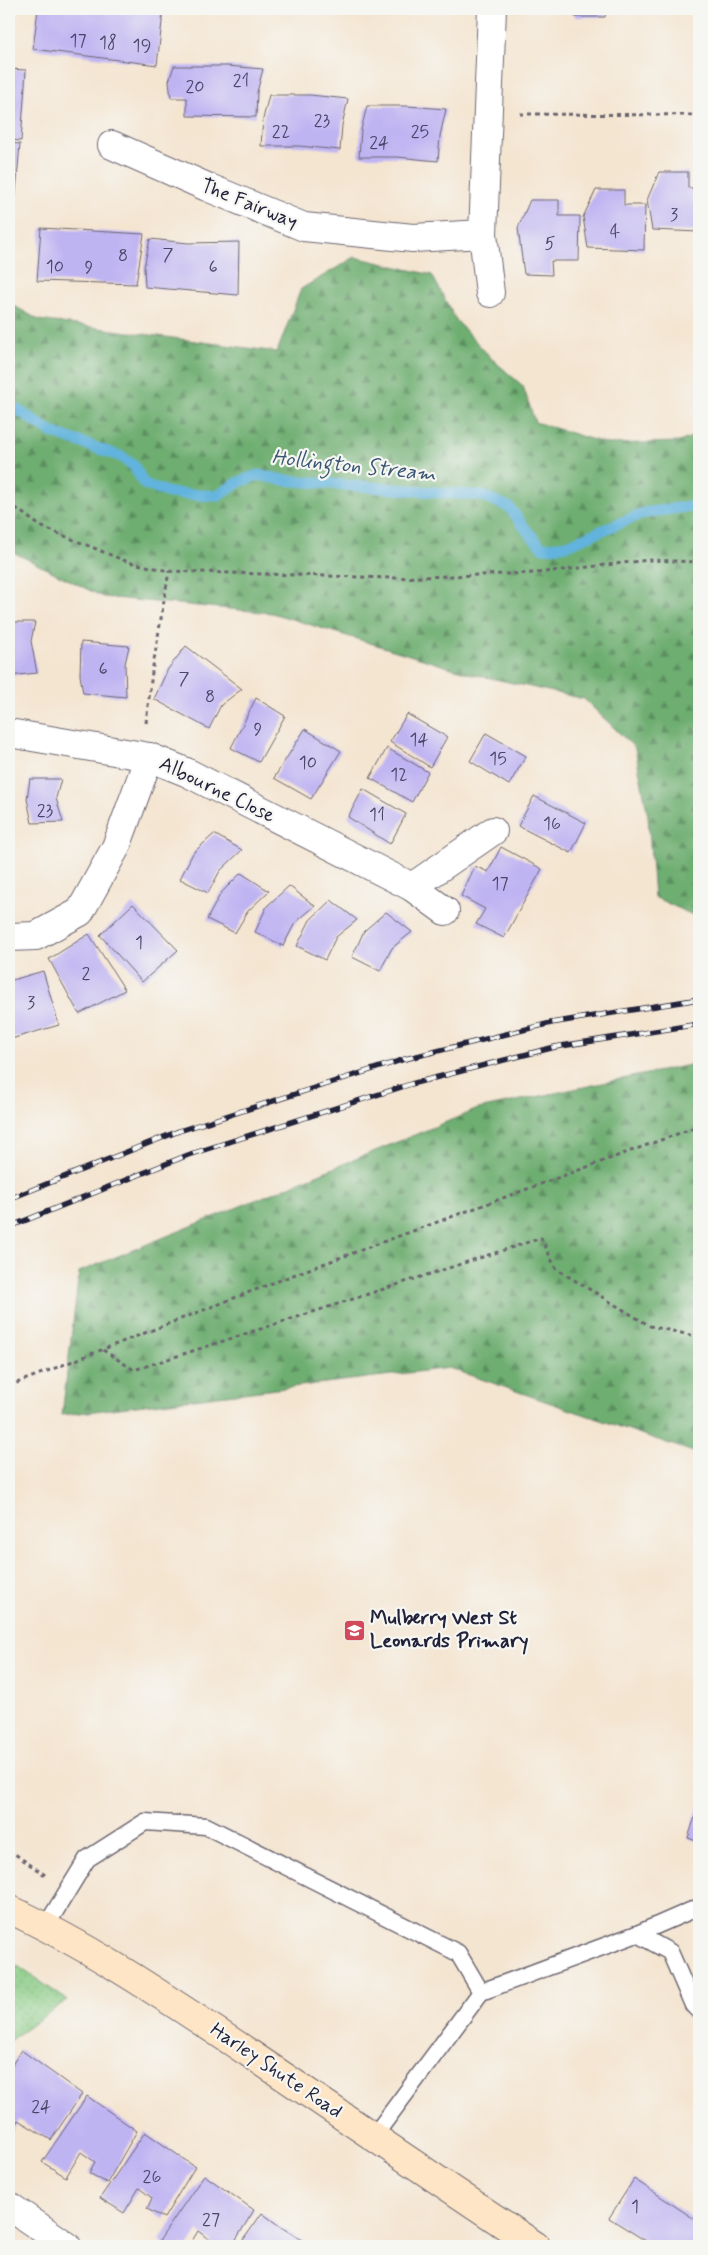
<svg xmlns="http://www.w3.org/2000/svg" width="708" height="2255" viewBox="0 0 708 2255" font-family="Mynerve,sans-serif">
	<defs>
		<pattern id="forest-firs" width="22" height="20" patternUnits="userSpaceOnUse" patternTransform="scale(1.25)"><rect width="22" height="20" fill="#6eae71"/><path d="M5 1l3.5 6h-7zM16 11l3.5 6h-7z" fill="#5a8d5e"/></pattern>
		<pattern id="park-dots" width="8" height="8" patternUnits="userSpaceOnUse" patternTransform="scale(1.25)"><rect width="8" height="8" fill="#88ca83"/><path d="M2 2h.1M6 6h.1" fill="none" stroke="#75ad72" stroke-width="1.8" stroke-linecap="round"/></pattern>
	</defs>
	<rect width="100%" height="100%" fill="#f6f6f2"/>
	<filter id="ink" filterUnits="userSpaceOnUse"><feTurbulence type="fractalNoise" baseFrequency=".02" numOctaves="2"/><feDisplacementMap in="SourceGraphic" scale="10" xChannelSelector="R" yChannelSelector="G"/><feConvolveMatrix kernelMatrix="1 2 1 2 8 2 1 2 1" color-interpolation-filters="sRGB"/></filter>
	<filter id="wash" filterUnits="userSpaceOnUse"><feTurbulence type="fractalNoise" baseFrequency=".0096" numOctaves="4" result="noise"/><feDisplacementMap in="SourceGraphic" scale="20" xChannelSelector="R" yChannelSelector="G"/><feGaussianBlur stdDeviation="1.12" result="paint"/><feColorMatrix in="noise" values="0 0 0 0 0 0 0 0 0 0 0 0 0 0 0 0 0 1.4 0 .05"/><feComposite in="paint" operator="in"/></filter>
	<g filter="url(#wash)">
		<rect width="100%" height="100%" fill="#f4e5d1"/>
		<g fill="url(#forest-firs)" stroke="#486856">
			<polygon points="355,257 432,275 456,320 492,359 523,386 535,422 607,444 679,442 699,434 699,916 695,916 654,897 648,816 635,748 584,699 468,673 272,613 103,597 9,550 9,303 39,320 277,352 301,289"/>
			<polygon points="699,1063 699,1454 449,1368 62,1415 79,1272 478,1109"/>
		</g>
		<polygon fill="url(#park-dots)" stroke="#55765f" points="9,1960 67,2000 9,2041"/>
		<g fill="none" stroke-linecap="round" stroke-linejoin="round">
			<polyline stroke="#62b3dd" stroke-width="11" points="9,404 51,432 122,457 134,466 144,484 169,493 217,496 239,482 258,475 283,480 483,496 509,507 528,532 543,548 567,545 644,513 699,505"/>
		</g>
		<g id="blocks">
			<g fill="#bfb4f2">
				<polygon points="38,9 126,9 163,13 157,65 33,49"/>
				<polygon points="574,9 606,9 605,17 575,17"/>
				<polygon points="174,66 227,66 263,69 257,92 256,117 187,116 187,98 171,98 169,81"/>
				<polygon points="9,69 26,70 21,141 9,140"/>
				<polygon points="269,95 310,95 348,99 342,125 340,150 299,146 261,146 263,119"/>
				<polygon points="367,106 407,106 446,109 440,136 438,161 397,157 359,157 361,130"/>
				<polygon points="9,143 20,144 14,215 9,215"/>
				<polygon points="659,172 688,172 688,188 699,188 699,232 652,230 647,200"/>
				<polygon points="596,190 624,190 624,205 645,205 644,250 588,248 583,217"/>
				<polygon points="530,200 559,200 559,216 580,216 579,261 551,261 552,275 524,274 518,228"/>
				<polygon points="41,228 144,234 136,284 37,281"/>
				<polygon points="150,239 188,243 239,242 238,295 145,287 144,267"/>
				<polygon points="9,622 35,622 31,641 37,673 9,676"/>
				<polygon points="81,642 129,646 125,664 126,697 83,693 80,675"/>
				<polygon points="186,646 242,689 221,705 209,729 154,699 168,669"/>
				<polygon points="256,698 285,716 259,762 231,748"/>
				<polygon points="407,714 447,737 430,767 390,742"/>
				<polygon points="305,729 341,751 311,799 274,778"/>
				<polygon points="486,733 526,756 509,785 470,761"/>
				<polygon points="387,748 428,772 412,802 370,778"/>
				<polygon points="30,779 61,779 56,798 63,822 32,823 27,799"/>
				<polygon points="363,789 406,814 390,844 348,817"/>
				<polygon points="534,796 586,823 571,853 518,826"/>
				<polygon points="214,834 242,850 220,871 208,893 180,879 193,853"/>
				<polygon points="501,847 542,869 504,938 476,924 485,909 461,896 475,866 488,872"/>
				<polygon points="241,873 269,891 248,911 235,933 207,919 221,893"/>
				<polygon points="289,886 315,906 295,923 283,946 255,932 267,906"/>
				<polygon points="331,900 357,920 336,937 325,960 297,946 310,920"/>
				<polygon points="133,904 178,950 142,982 100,935"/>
				<polygon points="386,912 412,932 392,948 380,971 352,957 364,931"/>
				<polygon points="89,934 125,990 79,1014 49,959"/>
				<polygon points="43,971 59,1025 11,1039 9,1032 9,981"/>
				<polygon points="699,1805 699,1842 688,1838"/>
				<polygon points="21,2050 82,2094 51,2140 18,2120 9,2139 9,2070"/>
				<polygon points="87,2096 137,2131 107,2183 89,2173 95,2162 81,2152 66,2177 42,2162"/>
				<polygon points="145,2132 195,2167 164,2218 147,2209 152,2198 139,2188 124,2213 100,2198"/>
				<polygon points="204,2175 254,2210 232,2246 209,2246 211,2241 198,2231 189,2246 167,2246 159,2241"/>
				<polygon points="634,2179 699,2222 699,2246 654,2246 609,2218"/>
				<polygon points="262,2213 281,2227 311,2246 239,2246"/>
			</g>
		</g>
	</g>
	<g filter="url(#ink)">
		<use href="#blocks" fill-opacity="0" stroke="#6c6670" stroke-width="1"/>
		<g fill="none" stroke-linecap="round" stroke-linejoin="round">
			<defs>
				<g id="service">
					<polyline points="46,1926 87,1859 145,1822 206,1826 458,1953 481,1992 637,1934 699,1907"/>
					<polyline points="637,1934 670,1952 693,2005 699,2011"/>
					<polyline points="374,2136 481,1992"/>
				</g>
				<g id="minor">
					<polyline points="112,145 207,187 304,227 413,238 483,234"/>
					<polyline points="490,293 483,234 492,9"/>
					<polyline points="9,733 149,757 186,772 412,887 445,911"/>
					<polyline points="412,887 493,831"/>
					<polyline points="9,937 36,936 80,912 116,847 149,757"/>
					<polyline points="9,2206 67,2246"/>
				</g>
				<path id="secondary" d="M9,1909C93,1948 169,2000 246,2051C343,2116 440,2181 536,2246"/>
			</defs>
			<use href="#service" stroke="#6c6670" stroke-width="19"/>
			<use href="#minor" stroke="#6c6670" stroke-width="30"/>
			<use href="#secondary" stroke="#6c6670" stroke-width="30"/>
			<g stroke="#6c6670" stroke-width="3" stroke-dasharray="4 4" stroke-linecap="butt">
				<polyline points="520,114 699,115"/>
				<polyline points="9,503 40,526 128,562 169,571 393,578 536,573 649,560 699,562"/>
				<polyline points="146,723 152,672 169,571"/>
				<polyline points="103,1350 134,1370 541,1238 556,1269 650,1326 699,1337"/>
				<polyline points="9,1386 301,1272 699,1126"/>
				<polyline points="9,1850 45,1875"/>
				<polyline points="610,2245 612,2246"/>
			</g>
			<use href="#service" stroke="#fff" stroke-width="16"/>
			<use href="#minor" stroke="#fff" stroke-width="28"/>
			<use href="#secondary" stroke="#fee5c5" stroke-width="28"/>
			<defs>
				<g id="rail">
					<polyline points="9,1199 179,1131 405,1059 551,1023 699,999"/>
					<polyline points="9,1227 188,1155 411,1084 555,1047 699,1024"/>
				</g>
			</defs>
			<use href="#rail" stroke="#22223b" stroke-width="5.5"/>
			<use href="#rail" stroke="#f6f6f2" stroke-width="4" stroke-dasharray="11" stroke-linecap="butt"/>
		</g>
	</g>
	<defs>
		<symbol id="school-square" viewBox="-11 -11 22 22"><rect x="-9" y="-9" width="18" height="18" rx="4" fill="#d1495b" stroke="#f6f6f2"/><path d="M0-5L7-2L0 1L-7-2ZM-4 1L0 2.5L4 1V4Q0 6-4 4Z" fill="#fff"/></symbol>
	</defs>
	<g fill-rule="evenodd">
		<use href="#school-square" x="342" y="1618" width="25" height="25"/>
	</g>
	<g text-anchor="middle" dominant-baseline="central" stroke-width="4.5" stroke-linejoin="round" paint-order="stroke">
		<g font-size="18" fill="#494669">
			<text x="78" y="41">17</text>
			<text x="108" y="43">18</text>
			<text x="142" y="46">19</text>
			<text x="241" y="81">21</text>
			<text x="195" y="87">20</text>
			<text x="322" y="121">23</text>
			<text x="281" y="132">22</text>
			<text x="420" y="132">25</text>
			<text x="379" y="143">24</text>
			<text x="674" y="215">3</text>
			<text x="615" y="232">4</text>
			<text x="550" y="244">5</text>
			<text x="168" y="255">7</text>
			<text x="123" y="256">8</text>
			<text x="55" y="267">10</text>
			<text x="213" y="267">6</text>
			<text x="89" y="268">9</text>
			<text x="103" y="669">6</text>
			<text x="184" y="679">7</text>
			<text x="210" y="697">8</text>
			<text x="258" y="730">9</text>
			<text x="419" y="740">14</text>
			<text x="498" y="759">15</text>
			<text x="308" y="763">10</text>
			<text x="399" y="775">12</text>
			<text x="45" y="811">23</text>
			<text x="377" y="815">11</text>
			<text x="552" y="824">16</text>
			<text x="500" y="884">17</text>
			<text x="139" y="943">1</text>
			<text x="86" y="974">2</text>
			<text x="31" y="1003">3</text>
			<text x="41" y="2107">24</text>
			<text x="152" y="2177">26</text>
			<text x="635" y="2207">1</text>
			<text x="211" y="2220">27</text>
		</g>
		<g font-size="20" fill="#22223b" stroke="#f6f6f2">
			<text transform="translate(249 204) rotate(22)">The Fairway</text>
			<text transform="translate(217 790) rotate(26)">Albourne Close</text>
			<text transform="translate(276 2071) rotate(34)">Harley Shute Road</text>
		</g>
		<g font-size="20" font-weight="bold" fill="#22223b" stroke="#f6f6f2" text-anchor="start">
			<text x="370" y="1618">Mulberry West St<tspan x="370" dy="23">Leonards Primary</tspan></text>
		</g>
		<g font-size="21" font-style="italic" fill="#385574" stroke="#f6f6f2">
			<text transform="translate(354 466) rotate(6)">Hollington Stream</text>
		</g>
	</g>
	<rect width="708" height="2255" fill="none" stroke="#f6f6f2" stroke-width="30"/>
</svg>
